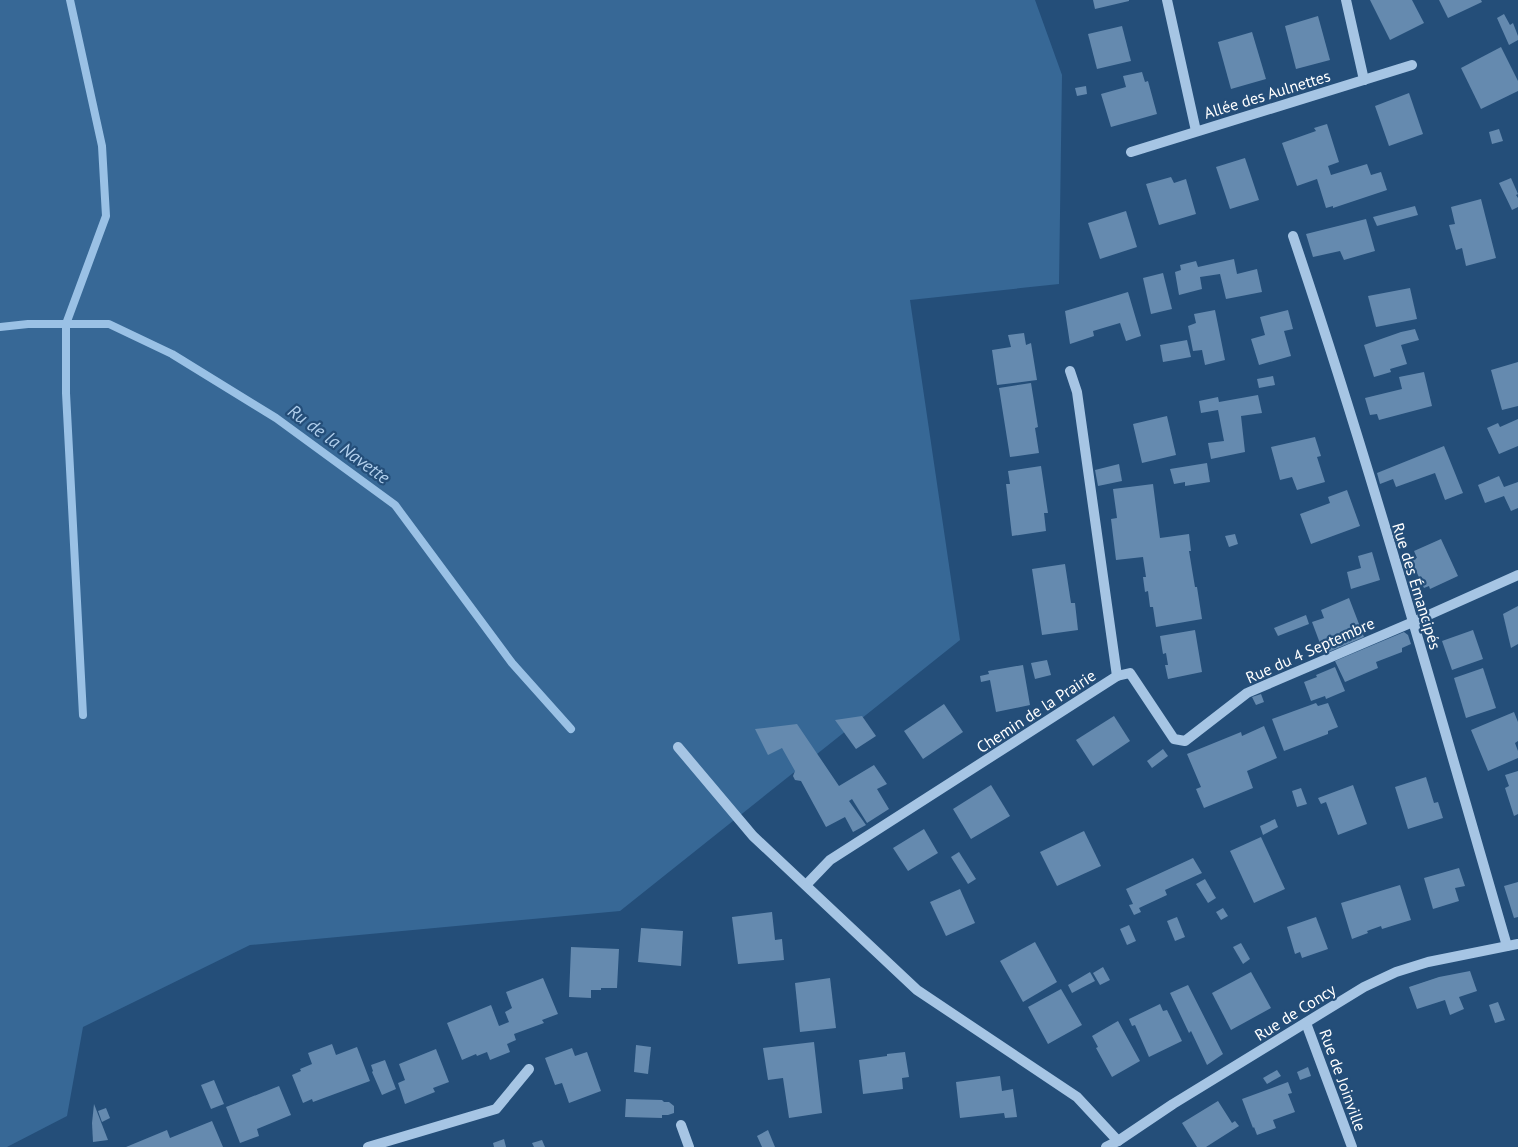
<svg xmlns="http://www.w3.org/2000/svg" width="1518" height="1147" viewBox="0 0 1518 1147" font-family="'PT Sans',sans-serif">
	<rect width="100%" height="100%" fill="#244e79"/>
	<polygon fill="#376896" points="0,0 1035,0 1062,75 1059,284 910,300 960,640 620,911 250,945 83,1027 67,1116 7,1147 0,1147"/>
	<g fill="none" stroke-linecap="round" stroke-linejoin="round">
		<g stroke="#9ac1e5" stroke-width="8">
			<polyline points="70,0 102,146 106,216 66,324 66,393 83,715"/>
			<polyline points="0,327 28,324 109,324 172,354 276,418 395,505 512,663 571,729"/>
		</g>
	</g>
	<g fill="#658aaf">
		<polygon points="1093,0 1129,0 1129,1 1095,9"/>
		<polygon points="1370,0 1412,0 1424,23 1390,40"/>
		<polygon points="1439,0 1481,0 1482,2 1448,18"/>
		<polygon points="1504,14 1510,25 1513,23 1518,36 1518,40 1509,45 1497,18"/>
		<polygon points="1318,16 1330,60 1296,69 1285,26"/>
		<polygon points="1122,26 1131,61 1097,69 1088,34"/>
		<polygon points="1252,32 1266,79 1231,89 1218,42"/>
		<polygon points="1501,47 1518,81 1518,91 1481,109 1461,68"/>
		<polygon points="1142,72 1145,82 1148,81 1157,114 1111,127 1101,94 1126,87 1123,76"/>
		<polygon points="1086,86 1087,94 1077,96 1075,88"/>
		<polygon points="1409,93 1423,134 1389,146 1375,106"/>
		<polygon points="1327,124 1339,162 1328,166 1331,175 1367,164 1371,175 1381,172 1387,190 1333,208 1333,206 1326,208 1317,179 1297,186 1282,143 1316,131 1314,128"/>
		<polygon points="1499,129 1503,141 1492,144 1489,132"/>
		<polygon points="1245,158 1259,200 1230,209 1216,167"/>
		<polygon points="1171,177 1174,183 1186,179 1196,214 1159,225 1146,184"/>
		<polygon points="1511,178 1518,194 1516,195 1518,198 1518,207 1512,210 1499,183"/>
		<polygon points="1481,199 1496,258 1466,266 1462,248 1456,250 1449,225 1455,224 1451,207"/>
		<polygon points="1415,206 1418,215 1377,226 1373,217"/>
		<polygon points="1126,211 1137,247 1100,259 1088,223"/>
		<polygon points="1366,219 1375,251 1344,260 1340,251 1313,257 1306,234"/>
		<polygon points="1234,259 1237,274 1257,269 1262,292 1226,299 1220,274 1200,277 1202,289 1179,295 1175,272 1181,270 1180,265 1196,261 1198,267"/>
		<polygon points="1163,273 1172,309 1151,314 1143,278"/>
		<polygon points="1410,288 1417,319 1376,327 1368,296"/>
		<polygon points="1128,292 1141,336 1126,341 1120,323 1093,331 1094,336 1070,344 1065,311"/>
		<polygon points="1215,310 1225,360 1205,365 1202,350 1193,351 1188,326 1196,323 1194,314"/>
		<polygon points="1288,310 1293,329 1284,331 1291,356 1259,365 1251,339 1265,335 1260,317"/>
		<polygon points="1415,329 1419,340 1401,345 1407,364 1390,369 1391,372 1374,377 1364,345 1401,332"/>
		<polygon points="1024,333 1026,345 1031,343 1037,380 997,385 992,350 1011,347 1008,335"/>
		<polygon points="1187,340 1191,357 1163,362 1160,345"/>
		<polygon points="1518,362 1518,406 1502,410 1491,370"/>
		<polygon points="1424,372 1432,406 1379,420 1377,414 1370,415 1365,398 1402,389 1399,377"/>
		<polygon points="1273,376 1275,385 1259,388 1257,379"/>
		<polygon points="1031,383 1038,427 1035,428 1039,453 1010,457 999,388"/>
		<polygon points="1258,395 1262,413 1241,416 1245,452 1211,459 1208,443 1224,441 1218,410 1201,413 1199,401 1218,397 1219,402"/>
		<polygon points="1167,416 1176,455 1142,463 1133,424"/>
		<polygon points="1518,419 1518,446 1499,454 1487,428 1498,423 1500,427"/>
		<polygon points="1315,437 1321,456 1317,457 1325,482 1297,490 1292,477 1280,480 1271,447"/>
		<polygon points="1444,446 1463,493 1445,500 1435,473 1396,487 1393,479 1380,484 1377,473"/>
		<polygon points="1207,463 1210,482 1185,486 1185,482 1174,484 1170,469"/>
		<polygon points="1119,464 1122,481 1098,486 1095,470"/>
		<polygon points="1041,466 1048,513 1044,513 1046,531 1012,536 1006,484 1010,484 1008,471"/>
		<polygon points="1499,476 1504,487 1518,482 1518,508 1511,511 1504,496 1485,503 1478,485"/>
		<polygon points="1153,484 1160,538 1189,534 1191,551 1189,551 1195,587 1197,587 1202,619 1156,627 1153,607 1150,607 1148,591 1145,592 1143,577 1146,577 1143,557 1116,560 1111,519 1117,518 1113,489"/>
		<polygon points="1347,490 1360,526 1311,544 1300,514 1330,503 1328,497"/>
		<polygon points="1235,534 1238,544 1229,547 1225,536"/>
		<polygon points="1441,539 1458,576 1430,589 1429,586 1424,588 1411,560 1417,558 1414,551"/>
		<polygon points="1372,552 1380,580 1351,589 1347,572 1361,568 1358,556"/>
		<polygon points="1065,564 1071,603 1075,603 1078,630 1042,635 1032,569"/>
		<polygon points="1349,598 1364,637 1324,654 1312,622 1324,618 1321,610"/>
		<polygon points="1518,606 1518,644 1511,648 1503,614"/>
		<polygon points="1306,615 1309,624 1278,636 1274,628"/>
		<polygon points="1195,630 1202,672 1168,679 1165,665 1168,665 1166,653 1163,654 1160,636"/>
		<polygon points="1473,630 1483,659 1452,670 1442,641"/>
		<polygon points="1404,632 1408,635 1411,644 1402,648 1402,652 1376,662 1378,668 1345,682 1335,661"/>
		<polygon points="1047,660 1051,675 1035,679 1031,663"/>
		<polygon points="1023,665 1030,705 996,712 990,680 981,682 980,676 989,674 988,671"/>
		<polygon points="1335,667 1345,691 1326,699 1325,696 1311,701 1304,682 1317,677 1316,675"/>
		<polygon points="1483,668 1496,708 1466,718 1454,678"/>
		<polygon points="1261,694 1264,702 1256,705 1252,697"/>
		<polygon points="1316,703 1318,706 1328,703 1338,727 1328,731 1328,734 1284,751 1272,719"/>
		<polygon points="944,704 963,732 923,759 904,731"/>
		<polygon points="1514,712 1518,722 1518,741 1515,743 1518,751 1518,758 1488,771 1471,730"/>
		<polygon points="862,716 876,736 856,749 835,720"/>
		<polygon points="1114,716 1130,741 1093,766 1076,740"/>
		<polygon points="797,724 839,786 874,765 887,784 877,789 889,809 867,823 852,799 849,801 866,825 853,832 845,817 826,827 801,781 795,780 793,776 795,771 782,748 768,755 755,729"/>
		<polygon points="1264,726 1277,758 1247,771 1253,788 1204,808 1196,789 1201,787 1187,754 1241,732 1242,736"/>
		<polygon points="1163,749 1168,756 1152,768 1147,761"/>
		<polygon points="1518,771 1518,814 1514,816 1505,788 1509,786 1505,775"/>
		<polygon points="1426,777 1434,803 1438,802 1443,818 1408,829 1395,787"/>
		<polygon points="991,785 1010,816 971,839 953,809"/>
		<polygon points="1353,785 1367,824 1338,835 1326,802 1321,804 1318,798"/>
		<polygon points="1301,788 1307,804 1297,807 1292,791"/>
		<polygon points="1275,819 1278,827 1263,835 1260,826"/>
		<polygon points="924,829 938,853 908,871 893,848"/>
		<polygon points="1084,831 1101,866 1057,886 1040,852"/>
		<polygon points="1261,837 1285,889 1254,903 1230,851"/>
		<polygon points="959,852 976,879 968,884 951,857"/>
		<polygon points="1193,858 1202,873 1165,890 1167,895 1139,908 1141,912 1134,915 1129,905 1133,904 1126,889"/>
		<polygon points="1459,868 1465,886 1455,888 1459,901 1433,909 1424,878"/>
		<polygon points="1205,879 1216,898 1208,903 1196,884"/>
		<polygon points="1518,882 1518,917 1514,918 1504,886"/>
		<polygon points="1400,885 1411,920 1382,929 1381,926 1367,931 1368,933 1352,939 1341,903"/>
		<polygon points="960,889 975,923 946,936 930,902"/>
		<polygon points="1223,908 1228,916 1221,920 1216,912"/>
		<polygon points="772,912 775,940 782,939 784,960 738,964 732,917"/>
		<polygon points="1177,917 1185,937 1175,941 1167,921"/>
		<polygon points="1316,917 1328,949 1302,958 1300,952 1295,954 1287,927"/>
		<polygon points="1129,925 1136,941 1127,945 1120,929"/>
		<polygon points="641,928 683,931 681,966 638,962"/>
		<polygon points="1035,942 1057,982 1023,1002 1000,961"/>
		<polygon points="1241,943 1250,959 1243,964 1233,947"/>
		<polygon points="571,947 619,949 617,988 601,988 601,990 591,990 591,998 569,997"/>
		<polygon points="1103,967 1110,980 1100,985 1093,973"/>
		<polygon points="1470,971 1477,991 1459,997 1464,1009 1450,1015 1445,1000 1417,1009 1409,987 1439,977"/>
		<polygon points="1090,972 1095,981 1072,993 1068,985"/>
		<polygon points="1251,972 1271,1008 1231,1030 1212,993"/>
		<polygon points="543,978 558,1014 542,1020 544,1023 514,1034 516,1040 507,1044 510,1052 490,1060 487,1052 477,1056 476,1054 462,1060 447,1023 491,1005 499,1026 509,1022 505,1012 512,1008 506,992"/>
		<polygon points="830,978 836,1028 800,1032 795,983"/>
		<polygon points="1188,985 1223,1054 1207,1065 1191,1031 1189,1033 1170,993"/>
		<polygon points="1061,989 1082,1025 1048,1044 1028,1007"/>
		<polygon points="1498,1002 1505,1020 1495,1023 1489,1005"/>
		<polygon points="1160,1004 1163,1011 1167,1010 1182,1041 1149,1057 1135,1025 1132,1026 1129,1019"/>
		<polygon points="1118,1021 1140,1061 1112,1077 1096,1048 1098,1047 1092,1036"/>
		<polygon points="814,1042 822,1113 789,1118 783,1078 768,1080 763,1048"/>
		<polygon points="332,1044 336,1055 357,1047 370,1081 313,1102 312,1099 303,1103 292,1075 301,1071 300,1069 312,1064 308,1053"/>
		<polygon points="636,1045 651,1047 648,1074 634,1072"/>
		<polygon points="572,1048 575,1056 587,1052 601,1091 569,1103 562,1083 555,1085 545,1058"/>
		<polygon points="436,1049 449,1082 433,1088 435,1092 405,1104 398,1083 405,1080 399,1064"/>
		<polygon points="905,1052 909,1077 902,1078 903,1089 863,1094 859,1060 887,1056 887,1054"/>
		<polygon points="385,1060 396,1089 382,1095 372,1072 373,1071 371,1065"/>
		<polygon points="1308,1067 1311,1076 1300,1080 1297,1072"/>
		<polygon points="1277,1070 1281,1076 1267,1084 1263,1078"/>
		<polygon points="1000,1076 1002,1091 1013,1089 1017,1117 1005,1118 1004,1113 960,1118 956,1082"/>
		<polygon points="214,1080 224,1104 211,1109 201,1085"/>
		<polygon points="1288,1082 1292,1093 1288,1094 1295,1112 1273,1120 1276,1128 1257,1135 1254,1127 1253,1128 1242,1099"/>
		<polygon points="279,1086 291,1115 257,1129 259,1136 240,1143 226,1107"/>
		<polygon points="626,1099 662,1100 664,1102 669,1102 674,1106 674,1113 668,1115 662,1115 662,1118 625,1117"/>
		<polygon points="1218,1101 1232,1123 1235,1121 1239,1126 1206,1147 1197,1147 1182,1123"/>
		<polygon points="94,1104 108,1140 93,1142 92,1123"/>
		<polygon points="106,1108 110,1118 102,1122 98,1111"/>
		<polygon points="212,1121 223,1147 126,1147 167,1130 170,1138"/>
		<polygon points="768,1130 775,1147 762,1147 757,1136"/>
		<polygon points="504,1139 506,1147 494,1147 493,1143"/>
		<polygon points="542,1140 545,1147 534,1147 532,1143"/>
	</g>
	<g fill="none" stroke-linecap="round" stroke-linejoin="round">
		<g stroke="#a6c5e4" stroke-width="10">
			<polyline points="1167,0 1196,131"/>
			<polyline points="1346,0 1364,80"/>
			<polyline points="1131,152 1412,65"/>
			<path d="M1293,236C1372,470 1438,709 1507,946"/>
			<polyline points="1117,676 1130,673 1174,739 1185,741 1247,693 1413,622 1518,575"/>
			<polyline points="678,747 753,836 917,990 1077,1097 1118,1141"/>
			<polyline points="806,885 830,860 1117,676 1077,392 1070,371"/>
			<polyline points="1306,1023 1352,1147"/>
			<polyline points="681,1125 689,1147"/>
			<polyline points="368,1147 496,1109 529,1069"/>
			<polyline points="1106,1147 1118,1141 1173,1104 1364,987 1396,972 1428,962 1518,944"/>
		</g>
	</g>
	<g text-anchor="middle" dominant-baseline="central" stroke-width="4.5" stroke-linejoin="round" paint-order="stroke">
		<g font-size="16" fill="#fff" stroke="#244e79">
			<text transform="translate(1267 94) rotate(-17)">Allée des Aulnettes</text>
			<text transform="translate(1417 586) rotate(73)">Rue des Émancipés</text>
			<text transform="translate(1310 650) rotate(-24)">Rue du 4 Septembre</text>
			<text transform="translate(1036 711) rotate(-33)">Chemin de la Prairie</text>
			<text transform="translate(1295 1012) rotate(-32)">Rue de Concy</text>
			<text transform="translate(1343 1080) rotate(70)">Rue de Joinville</text>
		</g>
		<g font-size="18" font-style="italic" fill="#b1cfec" stroke="#244e79">
			<text transform="translate(339 444) rotate(36)">Ru de la Navette</text>
		</g>
	</g>
</svg>
